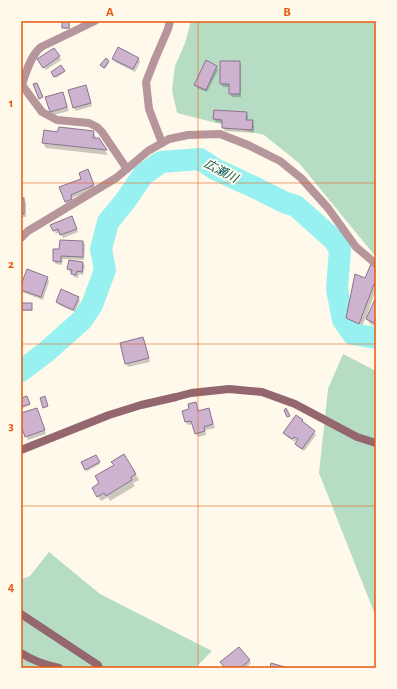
<svg xmlns="http://www.w3.org/2000/svg" width="397" height="689" viewBox="0 0 397 689" font-family="'Alegreya Sans','Noto Sans JP',sans-serif">
	<rect width="100%" height="100%" fill="#fef9eb"/>
	<g fill="#b6ddc4">
		<polygon points="191,21 376,21 376,257 299,163 264,135 177,113 172,90 175,66 185,43"/>
		<polygon points="343,354 376,371 376,617 319,473 328,389"/>
		<polygon points="49,552 100,594 212,651 195,668 21,668 21,579 30,576"/>
	</g>
	<g fill="#0003">
		<polygon points="63,21 69,21 70,29 64,29"/>
		<polygon points="59,56 61,60 46,70 40,63"/>
		<polygon points="138,58 140,62 135,72 115,62 113,59"/>
		<polygon points="109,62 109,63 105,69 102,67 101,65"/>
		<polygon points="239,62 241,65 241,97 232,97 230,94 230,87 223,87 221,84"/>
		<polygon points="61,67 65,72 56,78 52,72"/>
		<polygon points="216,67 218,70 207,92 197,88 196,84"/>
		<polygon points="85,86 87,89 92,106 76,111 74,108"/>
		<polygon points="62,93 64,96 69,111 53,115 51,112 46,98"/>
		<polygon points="246,113 248,116 248,121 253,121 254,125 254,133 225,131 223,127 223,123 216,122 214,119"/>
		<polygon points="93,132 96,137 96,139 98,139 108,155 46,148 43,143 58,133"/>
		<polygon points="89,174 95,189 72,198 73,203 67,205 60,188 82,179"/>
		<polygon points="21,199 24,199 26,203 26,217 21,217"/>
		<polygon points="72,217 78,232 63,238 60,232 56,234 52,225"/>
		<polygon points="83,242 85,245 84,260 63,259 62,265 56,264 54,261 60,250"/>
		<polygon points="83,263 85,266 83,275 79,274 78,278 74,277 72,273 70,272 68,269"/>
		<polygon points="376,269 376,290 367,315 368,316 376,299 376,327 370,324 366,317 361,329 350,324 347,318 365,280"/>
		<polygon points="47,278 49,281 43,300 22,292 21,290 21,288"/>
		<polygon points="78,297 80,301 75,312 59,305 57,302"/>
		<polygon points="22,304 32,305 32,311 23,311"/>
		<polygon points="143,338 145,342 150,362 128,367 126,364 121,344"/>
		<polygon points="26,397 30,405 23,408 21,404 21,399"/>
		<polygon points="195,403 199,412 208,409 210,412 215,428 205,430 206,435 198,437 193,424 188,425 186,422 183,412 190,410"/>
		<polygon points="38,412 46,434 28,440 21,422 21,414"/>
		<polygon points="302,421 304,424 314,432 316,435 304,451 298,447 296,444 298,441 297,439 295,442 286,436 284,433"/>
		<polygon points="124,455 139,480 133,483 135,486 110,501 108,497 101,501 93,488 101,484"/>
		<polygon points="96,456 100,464 87,471 83,463"/>
		<polygon points="249,660 251,663 246,668 225,668"/>
	</g>
	<g fill="none" stroke-linecap="round" stroke-linejoin="round">
		<polyline stroke="#98f1f1" stroke-width="22" points="21,371 46,352 82,320 92,305 105,270 101,249 108,222 126,200 143,175 161,162 200,159 215,169 245,183 256,188 286,203 296,206 333,239 340,249 337,289 343,320 353,334 376,338"/>
	</g>
	<g fill="#cdb3cf" stroke="#8b738e">
		<rect x="62" y="21" width="7" height="7"/>
		<polygon points="118,47 139,58 133,69 112,59"/>
		<polygon points="54,48 60,56 43,68 37,59"/>
		<polygon points="106,58 109,61 104,68 100,65"/>
		<polygon points="206,60 217,66 206,90 194,85"/>
		<polygon points="220,61 240,61 240,94 229,94 229,84 220,84"/>
		<polygon points="61,65 65,71 54,77 51,72"/>
		<polygon points="37,83 43,97 39,99 33,84"/>
		<polygon points="86,85 91,103 73,108 68,90"/>
		<polygon points="63,92 67,107 50,112 45,97"/>
		<polygon points="214,110 247,112 246,120 253,120 252,130 222,128 222,120 213,119"/>
		<polygon points="59,127 94,131 93,138 99,138 107,150 42,143 44,130 57,132"/>
		<polygon points="88,169 94,185 71,195 72,199 65,202 59,187 81,179 79,173"/>
		<rect x="21" y="198" width="3" height="16"/>
		<polygon points="72,216 77,229 60,235 58,229 53,231 50,225"/>
		<polygon points="60,240 83,241 83,257 61,256 61,262 53,261 53,249 59,249"/>
		<polygon points="69,260 83,262 82,272 77,271 76,275 71,274 72,270 67,269"/>
		<polygon points="371,264 376,268 376,284 374,284 359,324 346,318 355,274 365,278"/>
		<polygon points="27,269 48,277 41,297 21,290 21,285"/>
		<polygon points="61,289 79,297 73,310 56,302"/>
		<polygon points="376,297 376,324 366,319"/>
		<rect x="21" y="303" width="11" height="7"/>
		<polygon points="143,337 149,358 125,364 120,343"/>
		<polygon points="27,396 30,404 21,407 21,398"/>
		<polygon points="45,396 48,406 43,408 40,398"/>
		<polygon points="196,402 198,411 209,408 213,424 204,427 205,431 195,434 191,421 185,422 182,411 189,409 188,404"/>
		<polygon points="37,408 45,430 25,437 21,425 21,413"/>
		<polygon points="286,408 290,416 287,417 284,410"/>
		<polygon points="296,415 303,420 302,421 315,431 302,449 295,444 298,439 294,437 292,439 283,433"/>
		<polygon points="124,454 136,474 131,477 132,480 106,496 104,493 97,497 92,488 99,483 95,476 114,465 111,462"/>
		<polygon points="96,455 100,462 85,470 81,462"/>
		<polygon points="239,647 250,660 240,668 225,668 220,662"/>
		<polygon points="271,663 288,668 270,668"/>
	</g>
	<g fill="none" stroke-linecap="round" stroke-linejoin="round">
		<g stroke="#b6969a" stroke-width="8">
			<path d="M21,85H22C25,74 32,54 41,47L95,21"/>
			<polyline points="22,85 42,112 57,120 89,123 97,127 102,132 127,169"/>
			<polyline points="162,143 149,109 146,82 155,59 168,29 170,21"/>
			<polyline points="21,238 28,231 116,178 148,151 169,139 188,135 220,134 248,145 280,161 301,178 328,208 356,247 376,264"/>
		</g>
		<g stroke="#93676d" stroke-width="8">
			<polyline points="21,450 109,415 141,405 176,397 191,393 229,389 262,392 295,404 357,437 376,443"/>
			<polyline points="21,614 98,665 99,668"/>
			<path d="M21,653C33,661 46,665 59,668"/>
		</g>
	</g>
	<path fill="none" stroke="#e8590c" stroke-width="1" stroke-opacity="0.55" d="M198,21V668M21,183H376M21,344H376M21,506H376"/>
	<g text-anchor="middle" dominant-baseline="central" stroke-width="4" stroke-linejoin="round" paint-order="stroke">
		<g font-size="12" font-style="italic" fill="#055758" stroke="#fef9eb">
			<text transform="translate(221 171) rotate(28)">広瀬川</text>
		</g>
	</g>
	<rect width="397" height="689" fill="none" stroke="#fef9eb" stroke-width="44"/>
	<rect x="22" y="22" width="353" height="645" fill="none" stroke="#e8590c" stroke-width="1.5"/>
	<g font-size="13" text-anchor="middle" font-weight="bold" fill="#e8590c">
		<text x="110" y="16">A</text>
		<text x="287" y="16">B</text>
		<text x="11" y="107">1</text>
		<text x="11" y="268">2</text>
		<text x="11" y="430">3</text>
		<text x="11" y="591">4</text>
	</g>
</svg>
